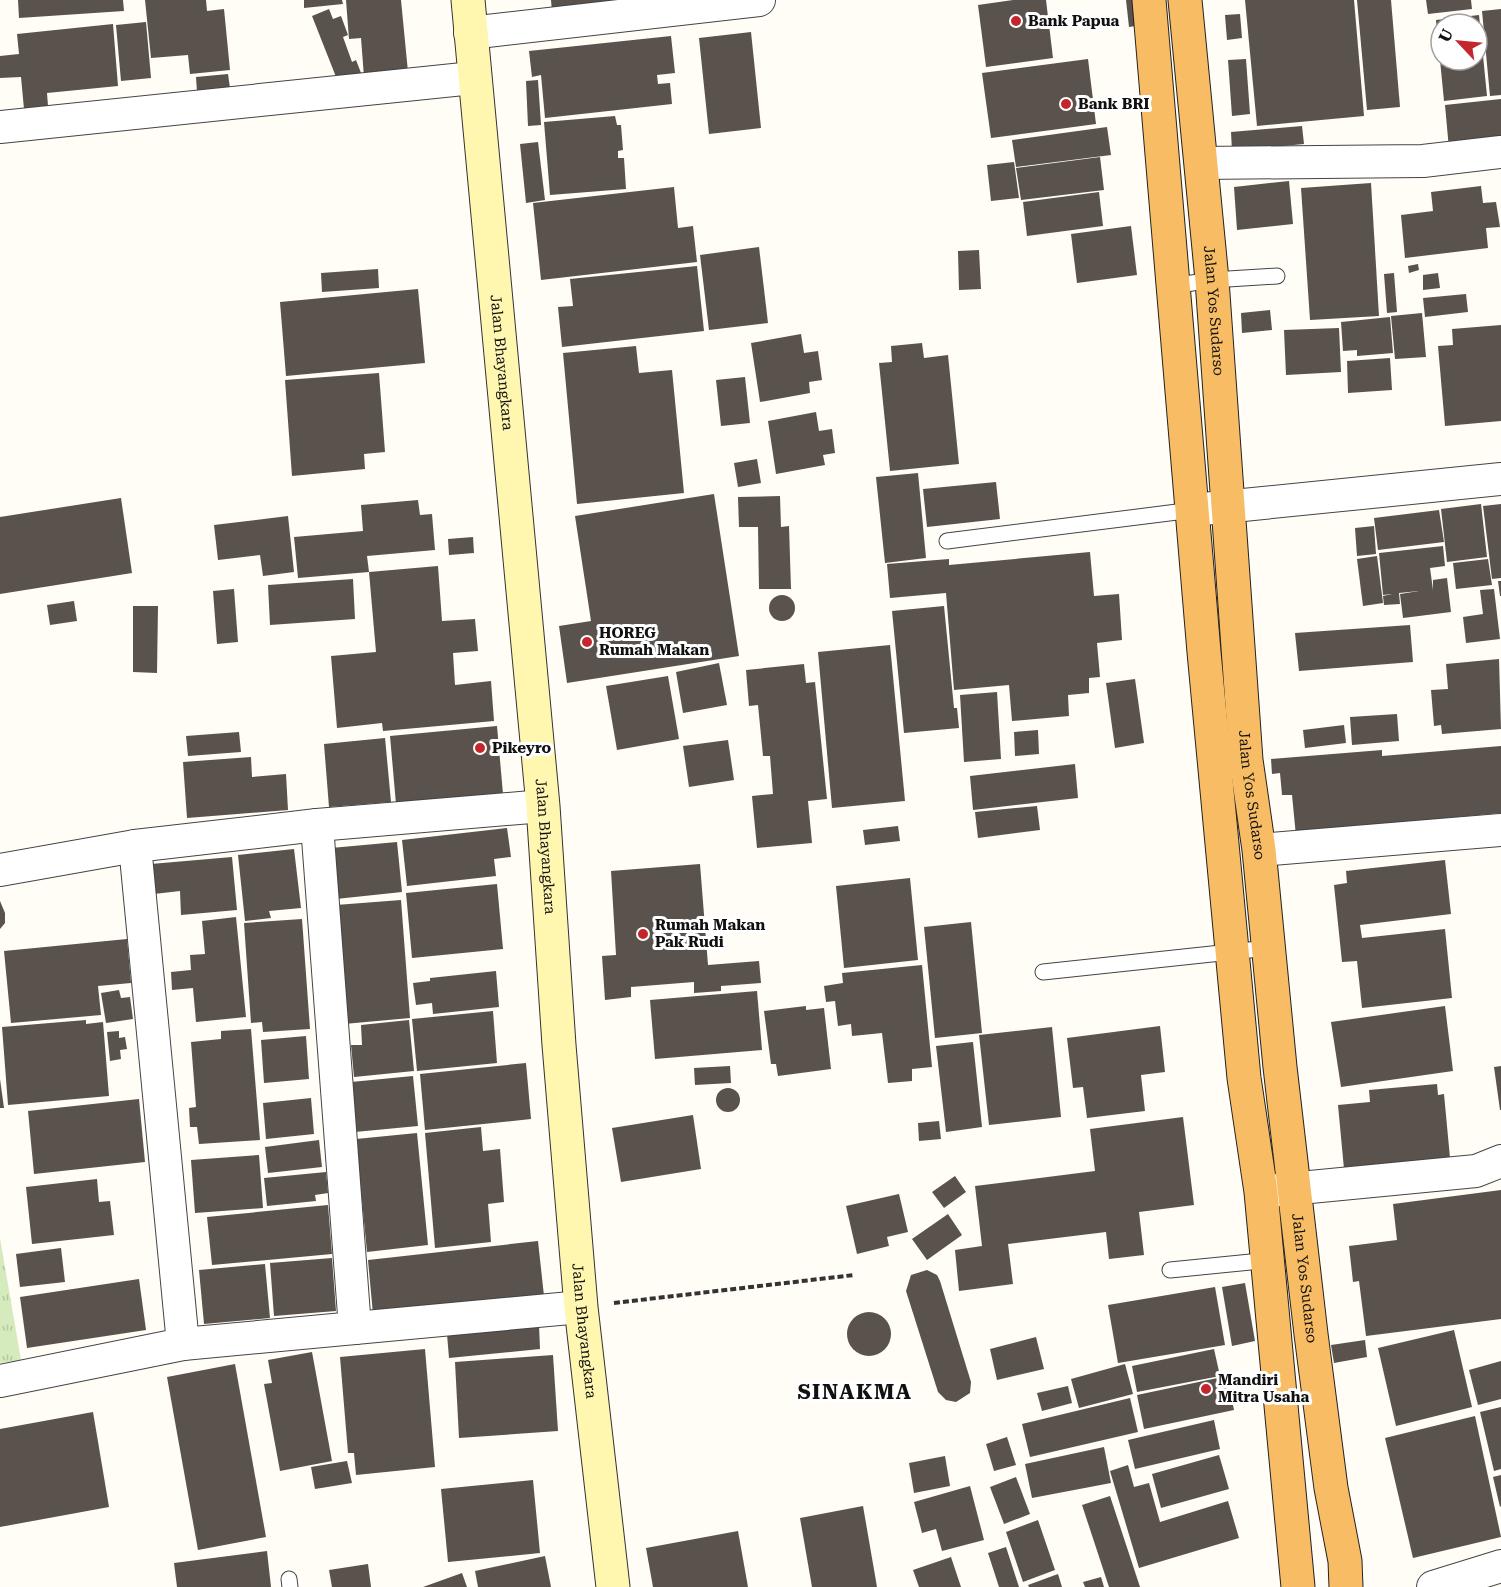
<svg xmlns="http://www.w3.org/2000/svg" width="1501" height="1587" viewBox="0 0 1501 1587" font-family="'Roboto Serif',serif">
	<defs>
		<pattern id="grass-tufts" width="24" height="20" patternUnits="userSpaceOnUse" patternTransform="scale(1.5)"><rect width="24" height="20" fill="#d5ebbd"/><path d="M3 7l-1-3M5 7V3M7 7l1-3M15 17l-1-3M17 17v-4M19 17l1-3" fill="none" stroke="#b6c8a1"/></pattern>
	</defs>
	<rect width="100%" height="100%" fill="#fffdf5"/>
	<polygon fill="url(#grass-tufts)" points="0,1238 21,1360 0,1363"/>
	<g fill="#5a524d">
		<polygon points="18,0 123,0 124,11 19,18"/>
		<polygon points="145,0 206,0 207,11 224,9 230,70 190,74 188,55 151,58"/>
		<polygon points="304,0 342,0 343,4 304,8"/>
		<polygon points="346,0 401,0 408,72 364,77 361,38 349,39"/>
		<polygon points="551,0 642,0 552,12"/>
		<polygon points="1013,0 1046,0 1053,58 986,67 978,5"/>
		<polygon points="1126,0 1139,0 1142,25 1129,27"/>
		<polygon points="1245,0 1354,0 1364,116 1257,126"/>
		<polygon points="1357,0 1391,0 1400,107 1367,110"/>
		<polygon points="1426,0 1471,0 1472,9 1428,14"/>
		<polygon points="329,9 333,19 341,16 348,35 343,37 352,62 356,60 363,78 340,87 312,16"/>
		<polygon points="1501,9 1501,95 1490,96 1482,11"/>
		<polygon points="1240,14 1242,38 1227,40 1225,15"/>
		<polygon points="1479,15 1487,96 1444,101 1440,60 1477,60 1477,24 1441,24 1439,54 1436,20"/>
		<polygon points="146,22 151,78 121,81 116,25"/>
		<polygon points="113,24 118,86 47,93 48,106 24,109 21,77 0,78 0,56 19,54 17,34"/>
		<polygon points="751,32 761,128 709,134 699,38"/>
		<polygon points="671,36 675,73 657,75 658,84 670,83 672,104 545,118 541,75 532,77 529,51"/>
		<polygon points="1088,59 1096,124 991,138 982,73"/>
		<polygon points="1246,59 1250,114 1232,116 1228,60"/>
		<polygon points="228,74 230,88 197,92 196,77"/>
		<polygon points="538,80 541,125 528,126 526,81"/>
		<polygon points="1501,99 1501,144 1449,149 1445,105"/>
		<polygon points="615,116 617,125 621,125 623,150 618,151 618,158 624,158 626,189 550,195 544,122"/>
		<polygon points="1302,126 1304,144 1232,151 1231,132"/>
		<polygon points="1107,127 1111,155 1016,167 1012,140"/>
		<polygon points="538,142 545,200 526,203 520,144"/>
		<polygon points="1100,157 1104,190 1021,200 1016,168"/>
		<polygon points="1014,162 1019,198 991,201 987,165"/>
		<polygon points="1289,181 1293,224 1237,230 1234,187"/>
		<polygon points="1371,183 1379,316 1310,320 1301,188"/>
		<polygon points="1481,186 1483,203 1496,202 1500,227 1486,228 1488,248 1405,258 1401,215 1433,211 1431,192"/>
		<polygon points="674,187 678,228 693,226 697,262 541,280 533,203"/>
		<polygon points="1099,192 1103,226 1027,236 1023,202"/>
		<polygon points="1131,226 1137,275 1077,283 1071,234"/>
		<polygon points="759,247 768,323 709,330 700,255"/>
		<polygon points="979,250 981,289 959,290 958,251"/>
		<polygon points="1418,264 1419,270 1409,273 1408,266"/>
		<polygon points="697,266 704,331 562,347 558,307 573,306 570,279"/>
		<polygon points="378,269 379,288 322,292 321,273"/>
		<polygon points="1394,273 1397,312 1387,313 1384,274"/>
		<polygon points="1438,273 1440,288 1423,290 1423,275"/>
		<polygon points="418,289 425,363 286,376 280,302"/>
		<polygon points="1466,294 1468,312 1425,317 1423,298"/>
		<polygon points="1270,310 1272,330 1242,333 1241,313"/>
		<polygon points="1422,313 1426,357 1395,359 1391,316"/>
		<polygon points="1390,317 1393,353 1357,356 1357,350 1343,351 1341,322"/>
		<polygon points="1501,325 1501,421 1445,426 1438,346 1453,345 1452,329"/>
		<polygon points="1339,328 1341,372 1286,375 1284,330"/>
		<polygon points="801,334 804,353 818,351 822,380 809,382 810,393 760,402 751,343"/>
		<polygon points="922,343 924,358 948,355 959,464 890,471 879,363 892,362 891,346"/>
		<polygon points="636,346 639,373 672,370 684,493 577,504 563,353"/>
		<polygon points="1390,358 1392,390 1348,393 1347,361"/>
		<polygon points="379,373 385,452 364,454 365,469 292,476 285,380"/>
		<polygon points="745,377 750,423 721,426 716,380"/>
		<polygon points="816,412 819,431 832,429 835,453 823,455 825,465 776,474 768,421"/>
		<polygon points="757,459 761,483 738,487 734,463"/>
		<polygon points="918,473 926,558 885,563 876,477"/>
		<polygon points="996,482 1000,519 927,527 923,489"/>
		<polygon points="714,494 739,656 567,683 559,626 591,621 575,516"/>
		<polygon points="780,496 781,527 789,526 791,589 759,589 758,527 739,527 738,497"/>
		<polygon points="121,498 132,573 0,594 0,517"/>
		<polygon points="418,500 420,515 432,514 435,550 367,556 369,572 298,578 294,537 363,531 361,505"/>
		<polygon points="1481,504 1487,557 1447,562 1441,509"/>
		<polygon points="1501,504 1501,578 1492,579 1483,506"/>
		<polygon points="1439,510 1444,542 1378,550 1374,518"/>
		<polygon points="288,516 294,572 263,576 260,555 218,560 214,525"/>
		<polygon points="1374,526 1376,554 1357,556 1355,528"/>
		<polygon points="473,537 474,553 449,555 448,539"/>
		<polygon points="1443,546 1445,566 1430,568 1433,590 1433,580 1447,578 1451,612 1403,618 1400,594 1419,591 1399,593 1400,604 1384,605 1383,596 1392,594 1383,595 1379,553"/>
		<polygon points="1090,552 1094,596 1119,594 1122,640 1097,643 1100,677 1089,678 1089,693 1068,695 1069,716 1012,721 1009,685 954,690 946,593 890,598 887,564 949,559 949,565"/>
		<polygon points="1377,556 1383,603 1363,606 1357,559"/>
		<polygon points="1488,559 1492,585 1456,589 1453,563"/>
		<polygon points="438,566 442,621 475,619 478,651 453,653 455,685 491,681 494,721 383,731 382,723 337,728 331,656 376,652 369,572"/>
		<polygon points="353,579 355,619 270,625 268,585"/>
		<polygon points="1498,581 1501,581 1501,596 1500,596"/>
		<polygon points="234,589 238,642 217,644 213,591"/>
		<polygon points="1494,589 1500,639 1466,643 1463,617 1483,614 1480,590"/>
		<circle cx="782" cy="608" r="13"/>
		<polygon points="74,601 77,621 50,625 47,605"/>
		<polygon points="133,606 158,606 157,673 133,672"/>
		<polygon points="944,606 954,708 957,708 959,728 904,733 892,611"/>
		<polygon points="1410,625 1413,662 1299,671 1295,633"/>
		<polygon points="890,645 905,801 832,808 818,652"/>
		<polygon points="1499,659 1501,729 1442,734 1441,725 1434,726 1431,690 1448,689 1446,664"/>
		<polygon points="719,663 727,705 683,713 676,672"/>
		<polygon points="804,664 806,683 815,682 827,799 808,801 812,843 757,848 752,796 773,794 770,756 763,756 758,705 749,706 746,670"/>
		<polygon points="668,676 679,739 617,750 606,686"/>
		<polygon points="1135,679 1144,743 1115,748 1106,683"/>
		<polygon points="997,692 1001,759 964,762 960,695"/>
		<polygon points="1397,714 1399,741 1352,745 1350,717"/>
		<polygon points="1344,725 1346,743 1305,748 1303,730"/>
		<polygon points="497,726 503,794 396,804 390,736"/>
		<polygon points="1038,730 1039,754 1015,756 1014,732"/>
		<polygon points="239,732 241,752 188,756 186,736"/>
		<polygon points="385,738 391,802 329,807 324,744"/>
		<polygon points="728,740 734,780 689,787 683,746"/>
		<polygon points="1501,746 1501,813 1393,823 1393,828 1296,836 1292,795 1282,795 1280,773 1272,774 1271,759 1382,750 1382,756"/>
		<polygon points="251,757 252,777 286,774 288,810 187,818 183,762"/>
		<polygon points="1075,764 1078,798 973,810 970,776"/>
		<polygon points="1037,806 1040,830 978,838 975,812"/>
		<polygon points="898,826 900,841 865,845 863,830"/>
		<polygon points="507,828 511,857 494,859 496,876 407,886 402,840"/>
		<polygon points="397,842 402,892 336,899 331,848"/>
		<polygon points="294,849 301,908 269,911 271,918 245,921 238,855"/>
		<polygon points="232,857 237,910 181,915 180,891 154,894 151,864"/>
		<polygon points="1445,860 1451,914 1360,925 1362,938 1445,929 1452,998 1362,1008 1357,961 1342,962 1334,885 1347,883 1346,871"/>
		<polygon points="700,864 708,965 759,961 761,983 721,986 721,991 694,993 694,982 631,987 631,997 605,1000 602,956 616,955 611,871"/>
		<polygon points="910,878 918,960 844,968 836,886"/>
		<polygon points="497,884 503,949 412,958 406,893"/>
		<polygon points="401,900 410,1018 344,1024 336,905"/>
		<polygon points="0,901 5,913 5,923 0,929"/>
		<polygon points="236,917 246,1017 196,1022 193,988 172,990 171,972 191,970 190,955 205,954 202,921"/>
		<polygon points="302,919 310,1029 263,1032 262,1022 251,1023 244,923"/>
		<polygon points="971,922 982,1033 935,1038 924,927"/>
		<polygon points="127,939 131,983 98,986 101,1015 11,1023 4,951"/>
		<polygon points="922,965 932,1067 912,1069 912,1081 888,1083 882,1033 852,1036 851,1024 838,1026 835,1001 826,1002 824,986 843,983 842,973"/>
		<polygon points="496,971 499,1007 433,1014 432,1003 416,1005 413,983 430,981 430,978"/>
		<polygon points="119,990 121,998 130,997 133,1019 106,1023 101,993"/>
		<polygon points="757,991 762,1050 655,1059 650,1000"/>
		<polygon points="806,1006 806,1010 824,1008 831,1069 778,1076 776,1064 771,1064 764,1011"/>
		<polygon points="1445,1006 1453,1071 1341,1087 1331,1022"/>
		<polygon points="493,1011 497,1063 417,1071 412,1019"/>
		<polygon points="86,1020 86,1024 103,1022 109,1096 8,1105 2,1027"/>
		<polygon points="409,1020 414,1071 354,1077 351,1045 362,1045 361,1025"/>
		<polygon points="1160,1026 1165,1072 1141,1075 1145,1111 1087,1118 1083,1087 1073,1088 1067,1038"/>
		<polygon points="1052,1027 1061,1117 989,1125 979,1035"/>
		<polygon points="251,1029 260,1140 199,1144 197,1127 190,1127 189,1108 196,1107 191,1042 221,1039 221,1031"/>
		<polygon points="119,1031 119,1038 125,1037 127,1049 120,1050 121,1059 110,1061 107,1032"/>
		<polygon points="306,1036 309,1079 264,1083 261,1040"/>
		<polygon points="973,1042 982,1127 946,1132 936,1046"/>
		<polygon points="526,1063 531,1119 425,1130 420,1074"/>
		<polygon points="730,1066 731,1083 695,1085 694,1068"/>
		<polygon points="1501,1066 1501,1110 1500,1110 1494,1067"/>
		<polygon points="413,1076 418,1126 355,1132 351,1082"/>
		<polygon points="0,1079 4,1108 0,1108"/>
		<polygon points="1437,1084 1438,1095 1444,1094 1450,1158 1344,1169 1338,1105 1370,1102 1369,1090"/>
		<circle cx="728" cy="1100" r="12"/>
		<polygon points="311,1098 314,1134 266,1139 263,1103"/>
		<polygon points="139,1099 145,1162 34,1174 28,1111"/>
		<polygon points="693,1115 701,1169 621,1182 612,1128"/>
		<polygon points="1183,1117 1194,1205 1139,1212 1144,1255 1109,1259 1106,1232 1008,1244 1013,1284 959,1291 955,1250 982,1246 975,1186 1095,1171 1090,1129"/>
		<polygon points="939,1121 941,1139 919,1141 918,1123"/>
		<polygon points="481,1127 483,1151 500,1149 504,1202 488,1204 491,1242 435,1248 425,1133"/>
		<polygon points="417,1133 428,1245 367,1252 356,1139"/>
		<polygon points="319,1140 322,1167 268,1173 265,1147"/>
		<polygon points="259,1155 263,1208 195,1213 191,1160"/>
		<polygon points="326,1172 328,1193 315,1195 316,1201 267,1206 264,1178"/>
		<polygon points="955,1176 966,1192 944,1208 932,1192"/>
		<polygon points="97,1179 99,1202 110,1201 114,1235 32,1244 26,1187"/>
		<polygon points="1501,1190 1501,1319 1366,1336 1359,1281 1353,1282 1349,1246 1397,1240 1393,1204"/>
		<polygon points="899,1194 908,1232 887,1237 889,1246 857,1254 846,1206"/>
		<polygon points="328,1205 332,1254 212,1265 207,1217"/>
		<polygon points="948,1214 962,1235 927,1260 912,1239"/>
		<polygon points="538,1241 544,1296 373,1314 368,1260"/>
		<polygon points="61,1248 65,1282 20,1287 16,1254"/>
		<polygon points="332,1258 336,1311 274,1316 270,1263"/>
		<polygon points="265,1264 270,1318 204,1324 199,1270"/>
		<polygon points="927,1270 937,1275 940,1281 971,1382 970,1393 956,1402 946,1400 938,1392 906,1291 911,1275"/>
		<polygon points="139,1279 146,1330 27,1348 20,1297"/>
		<polygon points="1245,1283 1255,1341 1232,1346 1222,1287"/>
		<polygon points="1215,1287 1225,1345 1118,1363 1108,1305"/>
		<circle cx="869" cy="1334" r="22"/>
		<polygon points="539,1325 540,1349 449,1358 447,1334"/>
		<polygon points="1454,1330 1472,1407 1396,1426 1378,1348"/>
		<polygon points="1036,1337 1044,1369 997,1380 990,1349"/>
		<polygon points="1365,1340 1367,1357 1334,1363 1331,1345"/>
		<polygon points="425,1349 435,1467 356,1475 354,1453 348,1453 340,1357"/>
		<polygon points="1214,1349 1220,1376 1137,1392 1132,1366"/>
		<polygon points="312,1352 332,1461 280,1471 264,1384 272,1383 268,1360"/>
		<polygon points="553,1355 558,1431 459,1438 455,1362"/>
		<polygon points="1501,1361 1501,1399 1478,1405 1469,1370"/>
		<polygon points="235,1364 266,1537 198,1550 167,1377"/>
		<polygon points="1125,1364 1133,1394 1079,1408 1071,1379"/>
		<polygon points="1227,1376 1234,1410 1144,1429 1137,1395"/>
		<polygon points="1068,1386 1072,1403 1042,1411 1037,1393"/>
		<polygon points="1130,1398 1138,1432 1030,1457 1022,1424"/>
		<polygon points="1501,1407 1501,1469 1494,1471 1480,1412"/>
		<polygon points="93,1412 109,1507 0,1527 0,1429"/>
		<polygon points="1475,1416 1501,1537 1413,1558 1385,1438"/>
		<polygon points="1214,1420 1220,1449 1135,1469 1128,1440"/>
		<polygon points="1007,1437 1016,1465 994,1471 986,1444"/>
		<polygon points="1104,1447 1111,1483 1032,1498 1025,1464"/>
		<polygon points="1219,1455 1229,1489 1161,1508 1152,1474"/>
		<polygon points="945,1456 950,1486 914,1493 909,1463"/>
		<polygon points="347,1461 352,1483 315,1489 311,1467"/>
		<polygon points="1128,1465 1134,1487 1149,1483 1160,1522 1228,1501 1239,1538 1139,1568 1110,1471"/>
		<polygon points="1501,1475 1501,1506 1500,1507 1493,1477"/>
		<polygon points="1016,1477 1030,1514 1004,1524 990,1487"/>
		<polygon points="533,1480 540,1553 448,1562 441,1489"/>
		<polygon points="970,1486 984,1540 942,1551 936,1529 922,1533 914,1502"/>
		<polygon points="1110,1496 1140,1587 1109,1587 1082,1505"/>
		<polygon points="863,1506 877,1587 812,1587 800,1518"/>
		<polygon points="1038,1520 1055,1570 1023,1582 1006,1532"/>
		<polygon points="738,1531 748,1587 653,1587 646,1548"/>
		<polygon points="1006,1547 1019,1587 999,1587 988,1553"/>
		<polygon points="267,1551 271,1587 177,1587 174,1563"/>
		<polygon points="545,1556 551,1587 478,1587 475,1571"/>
		<polygon points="951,1557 961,1587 919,1587 913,1570"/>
		<polygon points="368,1564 371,1587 332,1587 329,1570"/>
		<polygon points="462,1573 467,1587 423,1587"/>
		<polygon points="1058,1574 1062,1587 1029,1587 1028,1585"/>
		<polygon points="1101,1577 1104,1587 1085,1587 1083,1582"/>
	</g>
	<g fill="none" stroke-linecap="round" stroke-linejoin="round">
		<defs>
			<g id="service">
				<polyline points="1172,286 1212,280 1277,276"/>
				<polyline points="947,541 1193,510"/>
				<polyline points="1043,972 1268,948"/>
				<polyline points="1170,1270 1271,1260"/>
				<polyline points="289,1579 290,1587"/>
			</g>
			<g id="minor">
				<polyline points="470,33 759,0"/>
				<polyline points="0,127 473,78"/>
				<polyline points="1201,163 1423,161 1501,152"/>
				<polyline points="1193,510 1501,479"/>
				<polyline points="317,825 355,1328"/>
				<polyline points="135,846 183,1344"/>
				<polyline points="1259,850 1501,830"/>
				<polyline points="0,870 135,846 317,825 543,806"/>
				<polyline points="1268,1191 1476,1171 1501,1161"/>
				<polyline points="0,1381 183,1344 581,1307"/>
				<polyline points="1433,1587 1501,1566"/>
			</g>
			<g id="secondary">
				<path id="s1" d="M468,0L543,806L559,1045L581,1307L613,1587"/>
			</g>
			<g id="trunk">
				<polyline points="1149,0 1204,652 1244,1078 1261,1192 1298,1587"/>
				<path id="s2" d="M1185,0L1212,280L1246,760L1259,850L1280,1067L1311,1334L1331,1488L1345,1561L1346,1587"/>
			</g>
		</defs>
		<use href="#service" stroke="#444" stroke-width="17"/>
		<use href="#minor" stroke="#444" stroke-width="34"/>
		<use href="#secondary" stroke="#333" stroke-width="35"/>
		<use href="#trunk" stroke="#222" stroke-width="35"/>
		<polyline stroke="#333" stroke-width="4" stroke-dasharray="6 3" stroke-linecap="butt" points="614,1303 854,1275"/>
		<use href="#service" stroke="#fff" stroke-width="15"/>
		<use href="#minor" stroke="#fff" stroke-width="32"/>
		<use href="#secondary" stroke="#fff6b0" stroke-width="33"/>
		<use href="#trunk" stroke="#f7bc64" stroke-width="33"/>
	</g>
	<g fill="#c4262e" stroke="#fff" stroke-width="2">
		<circle cx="1016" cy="21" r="6"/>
		<circle cx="1066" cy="104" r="6"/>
		<circle cx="587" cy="642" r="6"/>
		<circle cx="480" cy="748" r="6"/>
		<circle cx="643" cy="934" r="6"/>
		<circle cx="1206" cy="1389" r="6"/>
	</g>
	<g text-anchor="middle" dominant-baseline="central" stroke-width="6" stroke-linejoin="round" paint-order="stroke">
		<g font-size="15" font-weight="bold" fill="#111" stroke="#fff" text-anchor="start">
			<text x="1028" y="21">Bank Papua</text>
			<text x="1078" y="104">Bank BRI</text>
			<text x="599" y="633">HOREG<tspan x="599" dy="17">Rumah Makan</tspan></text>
			<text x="492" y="748">Pikeyro</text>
			<text x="655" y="925">Rumah Makan<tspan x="655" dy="17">Pak Rudi</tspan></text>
			<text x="1218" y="1380">Mandiri<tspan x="1218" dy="17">Mitra Usaha</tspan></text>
		</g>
		<g font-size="15" fill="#111" stroke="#fff">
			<text stroke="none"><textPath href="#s2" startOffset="312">Jalan Yos Sudarso</textPath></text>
			<text stroke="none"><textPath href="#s1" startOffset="364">Jalan Bhayangkara</textPath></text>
			<text stroke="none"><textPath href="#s2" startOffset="798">Jalan Yos Sudarso</textPath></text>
			<text stroke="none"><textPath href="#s1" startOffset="850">Jalan Bhayangkara</textPath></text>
			<text stroke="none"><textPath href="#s2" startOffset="1284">Jalan Yos Sudarso</textPath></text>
			<text stroke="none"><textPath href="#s1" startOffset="1336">Jalan Bhayangkara</textPath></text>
		</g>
		<g font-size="21" font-weight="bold" letter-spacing="1.5" fill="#111" stroke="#fff">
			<text x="855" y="1392">SINAKMA</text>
		</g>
	</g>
	<g transform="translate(1459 42) rotate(296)"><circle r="28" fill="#ffffff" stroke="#a0a0a0" stroke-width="1.5"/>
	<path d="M0-4.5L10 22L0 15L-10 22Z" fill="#c4262e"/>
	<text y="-9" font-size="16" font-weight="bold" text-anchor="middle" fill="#111111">U</text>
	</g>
</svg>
